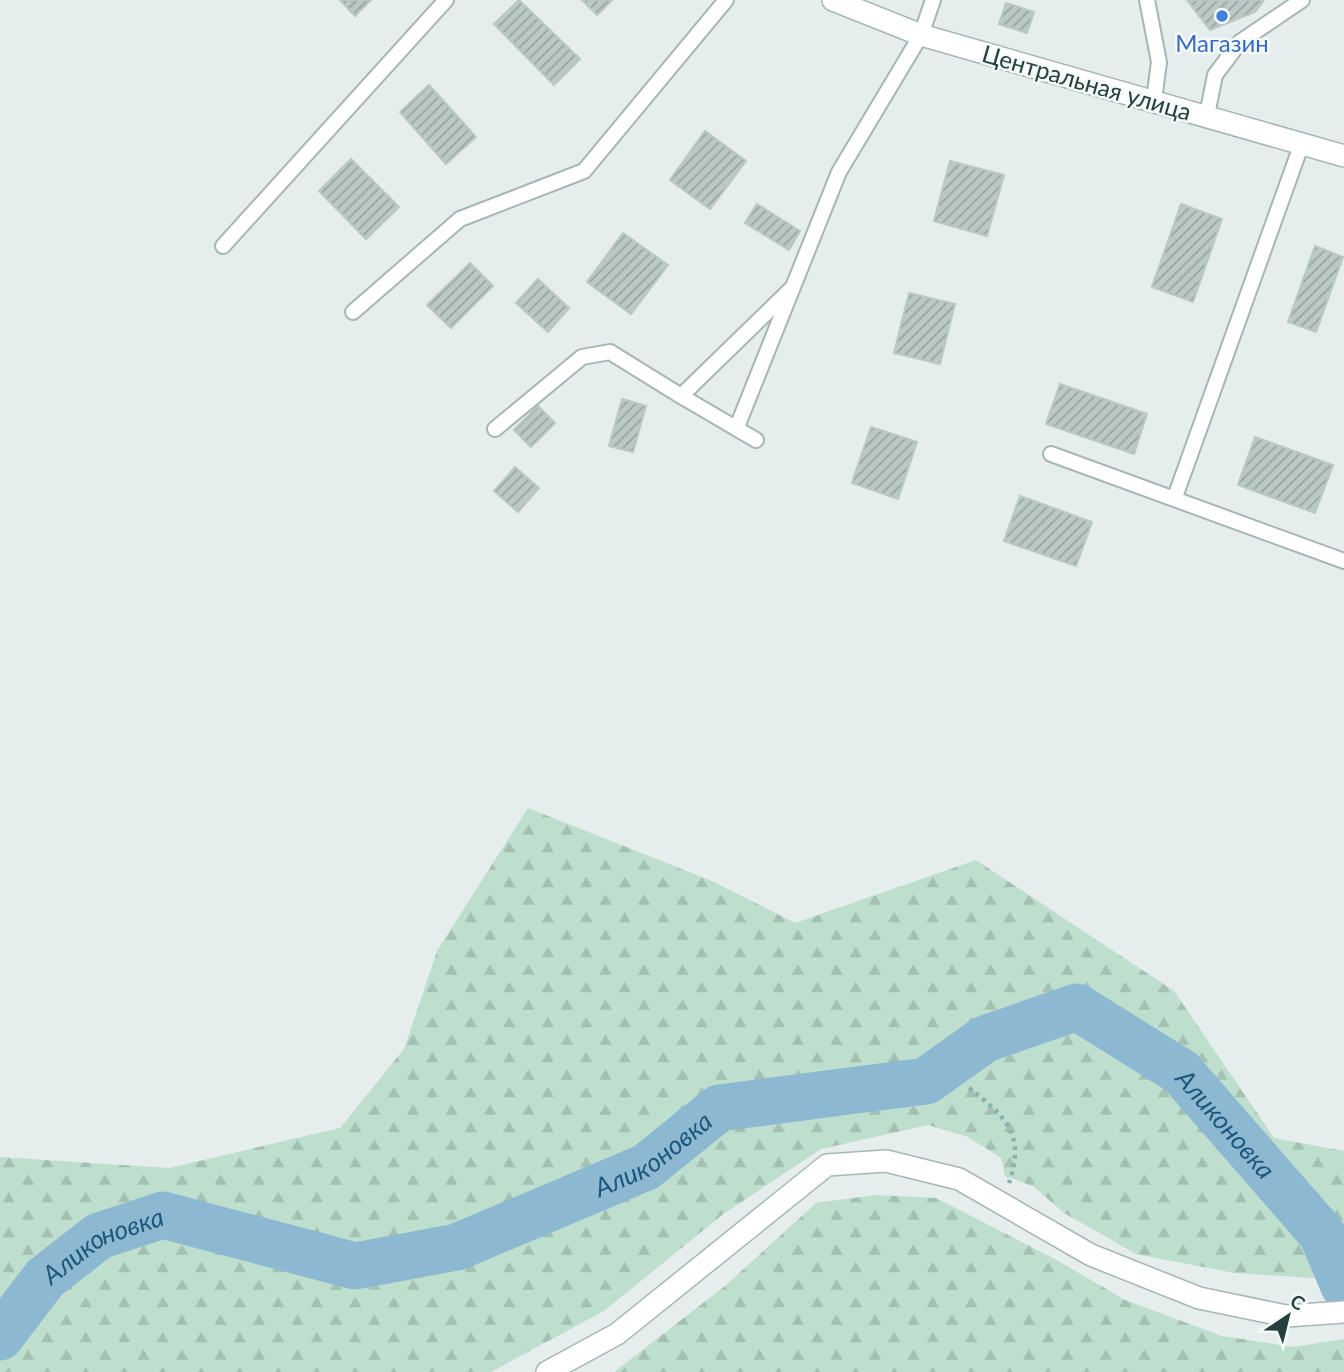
<svg xmlns="http://www.w3.org/2000/svg" width="1344" height="1372" viewBox="0 0 1344 1372" font-family="Lato,sans-serif">
	<defs>
		<pattern id="forest-firs" width="22" height="20" patternUnits="userSpaceOnUse" patternTransform="scale(1.75)"><rect width="22" height="20" fill="#bedfce"/><path d="M5 1l3.5 6h-7zM16 11l3.5 6h-7z" fill="#a3c0b2"/></pattern>
		<pattern id="building-hatch" width="6" height="6" patternUnits="userSpaceOnUse" patternTransform="scale(1.75)"><rect width="6" height="6" fill="#bac9c6"/><path d="M-1 1l2-2M0 6l6-6M5 7l2-2" fill="none" stroke="#97a5a2"/></pattern>
	</defs>
	<rect width="100%" height="100%" fill="#e5eeec"/>
	<g fill="url(#forest-firs)">
		<polygon points="528,808 712,881 795,923 976,860 1174,991 1274,1138 1344,1151 1344,1280 1234,1273 1136,1254 1064,1213 1033,1186 1005,1176 1001,1158 968,1137 928,1125 821,1149 722,1215 604,1311 491,1372 0,1372 0,1157 169,1168 340,1128 404,1049 437,951"/>
		<polygon points="875,1195 936,1198 1055,1259 1125,1300 1222,1336 1293,1347 1344,1339 1344,1372 614,1372 725,1286 816,1203"/>
	</g>
	<g fill="none" stroke-linecap="round" stroke-linejoin="round">
		<path stroke="#8db8d2" stroke-width="47" id="s1" d="M0,1337L45,1278L99,1236L163,1215L355,1266L457,1247L646,1167L719,1108L926,1081L985,1039L1077,1007L1181,1072L1322,1234L1344,1286"/>
	</g>
	<g fill="url(#building-hatch)" stroke="#b7c8c5" stroke-width="2">
		<polygon points="340,0 371,0 355,16"/>
		<polygon points="519,0 580,59 554,85 494,24"/>
		<polygon points="582,0 612,0 597,15"/>
		<polygon points="1187,0 1264,0 1255,12 1210,30"/>
		<polygon points="1006,3 1034,12 1027,33 999,24"/>
		<polygon points="429,85 476,137 446,164 400,112"/>
		<polygon points="705,131 746,161 710,209 670,180"/>
		<polygon points="351,159 399,207 366,239 319,191"/>
		<polygon points="950,161 1004,175 987,236 934,221"/>
		<polygon points="757,204 800,231 789,250 745,223"/>
		<polygon points="1181,204 1222,219 1193,302 1152,287"/>
		<polygon points="623,233 668,265 631,314 587,282"/>
		<polygon points="1315,246 1343,257 1316,332 1288,322"/>
		<polygon points="470,263 493,286 451,328 427,305"/>
		<polygon points="538,279 569,308 548,332 516,303"/>
		<polygon points="909,293 955,304 940,364 894,353"/>
		<polygon points="1060,384 1147,414 1134,454 1046,424"/>
		<polygon points="622,399 646,406 633,452 609,446"/>
		<polygon points="538,406 555,423 531,447 514,430"/>
		<polygon points="871,427 917,442 898,499 852,483"/>
		<polygon points="1255,437 1333,465 1315,513 1238,485"/>
		<polygon points="515,467 539,488 518,512 494,491"/>
		<polygon points="1020,496 1092,522 1076,566 1004,541"/>
	</g>
	<g fill="none" stroke-linecap="round" stroke-linejoin="round">
		<defs>
			<g id="lane">
				<polyline points="1147,0 1159,62 1154,100"/>
				<polyline points="1207,115 1215,75 1240,42 1302,0"/>
				<polyline points="223,246 446,0"/>
				<polyline points="353,312 460,219 584,171 726,0"/>
				<polyline points="681,396 756,440"/>
				<polyline points="737,427 839,172 921,35 933,0"/>
				<polyline points="495,429 582,357 610,352 681,396 792,288"/>
				<polyline points="1051,454 1344,561"/>
				<polyline points="1175,497 1302,143"/>
			</g>
			<g id="street">
				<polyline points="833,0 921,35 1344,156"/>
				<polyline points="547,1372 617,1334 827,1165 886,1161 959,1179 1091,1255 1199,1298 1286,1316 1344,1312"/>
			</g>
		</defs>
		<use href="#lane" stroke="#a7b6b5" stroke-width="18"/>
		<use href="#street" stroke="#a7b6b5" stroke-width="24"/>
		<path stroke="#85b2ae" stroke-width="4.5" stroke-dasharray="3.5 5" stroke-linecap="butt" d="M969,1088C1005,1116 1026,1134 1009,1183"/>
		<use href="#lane" stroke="#fff" stroke-width="14"/>
		<use href="#street" stroke="#fff" stroke-width="21"/>
	</g>
	<circle fill="#3f7fe0" stroke="#f5faf9" stroke-width="2.5" cx="1222" cy="16" r="7"/>
	<g text-anchor="middle" dominant-baseline="central" stroke-width="5" stroke-linejoin="round" paint-order="stroke">
		<g font-size="24" fill="#366cbe" stroke="#f5faf9">
			<text x="1222" y="42">Магазин</text>
		</g>
		<g font-size="24" fill="#24403f" stroke="#f5faf9">
			<text transform="translate(1087 82) rotate(16)">Центральная улица</text>
		</g>
		<g font-size="26" font-style="italic" fill="#1d577d" stroke="#f5faf9">
			<text stroke="none"><textPath href="#s1" startOffset="1381">Аликоновка</textPath></text>
			<text stroke="none"><textPath href="#s1" startOffset="730">Аликоновка</textPath></text>
			<text stroke="none"><textPath href="#s1" startOffset="142">Аликоновка</textPath></text>
		</g>
	</g>
	<g transform="translate(1288 1316) rotate(35)" stroke="#f5faf9" stroke-width="5" paint-order="stroke">
	<path d="M0-5L12 26L0 18L-12 26Z" fill="#24403f"/>
	<text y="-10" font-size="19" font-weight="bold" text-anchor="middle" fill="#24403f">С</text>
	</g>
</svg>
